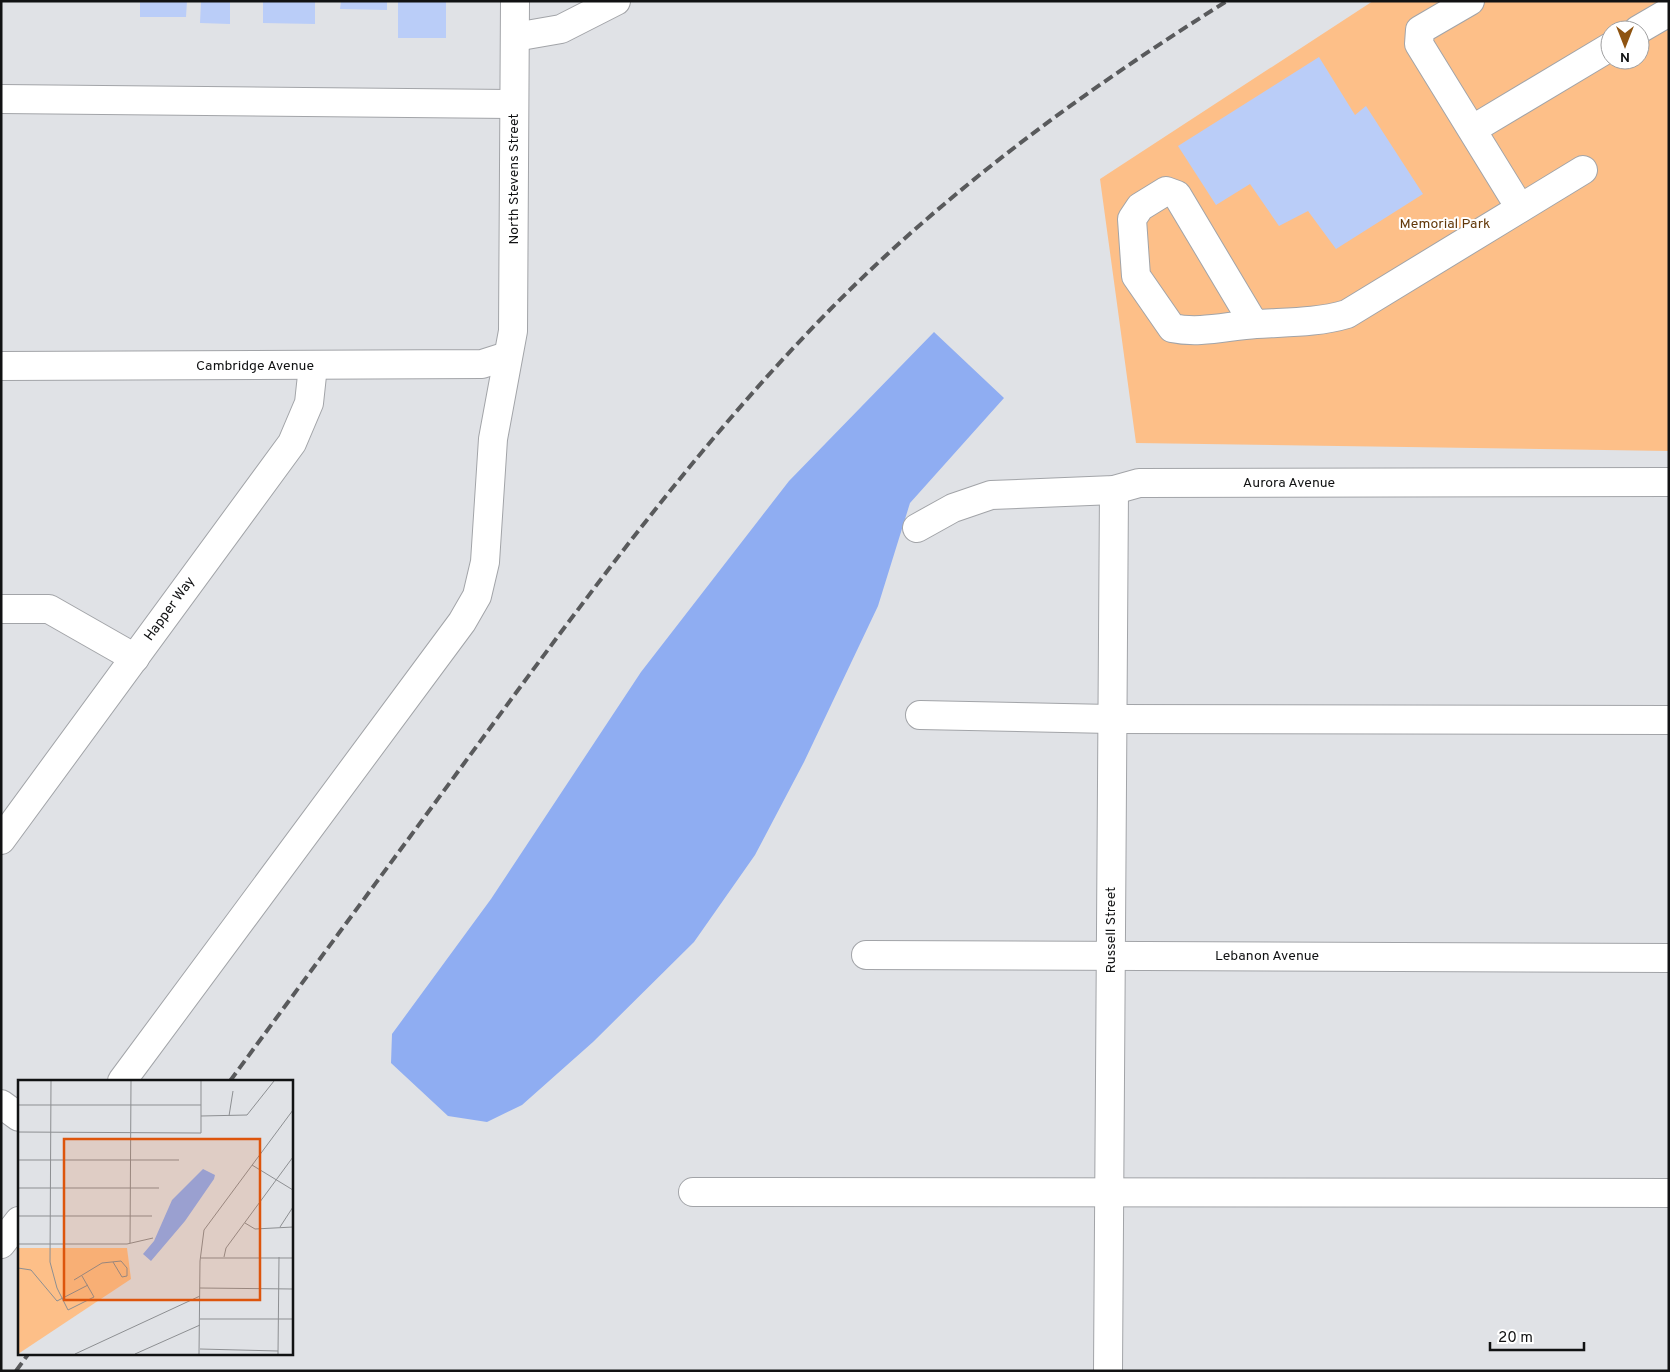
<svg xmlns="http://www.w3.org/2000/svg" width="1670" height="1372" viewBox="0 0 1670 1372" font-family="Overpass,sans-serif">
	<rect width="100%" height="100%" fill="#e0e2e6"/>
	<path fill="#fdbf88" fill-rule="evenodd" d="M1373,1H1669V451L1136,443L1100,179ZM1610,30H1640V60H1610Z"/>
	<polygon fill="#8fadf2" points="934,332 1004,398 910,503 878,606 804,762 755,855 694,942 593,1042 522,1105 487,1122 448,1116 391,1063 392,1034 491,899 641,672 789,481"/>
	<g fill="#bacdf8">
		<polygon points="140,1 187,1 186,17 140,17"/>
		<polygon points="201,1 230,1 230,24 200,23"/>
		<polygon points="263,1 315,1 315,24 263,23"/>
		<polygon points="341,1 387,1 387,10 340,9"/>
		<rect x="398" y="1" width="48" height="37"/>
		<polygon points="1319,57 1355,115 1366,106 1423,194 1336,249 1308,211 1279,226 1250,184 1216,205 1178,146"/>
	</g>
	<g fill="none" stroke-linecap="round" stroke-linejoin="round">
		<defs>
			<g id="minor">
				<polyline points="1470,1 1420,30 1419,44 1520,208"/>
				<polyline points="1638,30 1669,12"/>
				<polyline points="515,37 561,29 616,1"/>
				<polyline points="1,99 514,104"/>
				<polyline points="1473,129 1610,47"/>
				<path d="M1254,324L1177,195L1166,191L1140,207L1132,219L1136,276L1172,328C1200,334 1227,326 1256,324C1286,322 1317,323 1347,314L1583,170"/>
				<polyline points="1,366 482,364 507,356"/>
				<polyline points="917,528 953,508 991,495 1114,490 1139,483 1669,482"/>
				<polyline points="1,609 49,609 135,658"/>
				<polyline points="920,715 1111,719 1669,720"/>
				<polyline points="1,840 292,443 309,403 313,366"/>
				<polyline points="866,955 1669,958"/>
				<polyline points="122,1081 462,622 477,596 485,562 493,439 513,331 515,1"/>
				<polyline points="1,1104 19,1117"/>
				<polyline points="693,1192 1669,1193"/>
				<polyline points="1,1244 19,1221"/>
				<polyline points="1108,1371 1114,490"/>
			</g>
		</defs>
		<use href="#minor" stroke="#a2a4a8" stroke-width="30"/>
		<use href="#minor" stroke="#fff" stroke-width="28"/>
		<g stroke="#595a5c" stroke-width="4" stroke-dasharray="10 5" stroke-linecap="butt">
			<path d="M230,1081C321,957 413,833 504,709C603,575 702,442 818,322C938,197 1080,93 1227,1"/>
			<polyline points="16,1371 29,1353"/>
		</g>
	</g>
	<g text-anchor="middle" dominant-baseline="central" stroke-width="4" stroke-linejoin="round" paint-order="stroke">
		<g font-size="14" fill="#111213" stroke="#fff">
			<text transform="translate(514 179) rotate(-90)">North Stevens Street</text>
			<text x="255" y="366">Cambridge Avenue</text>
			<text x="1289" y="483">Aurora Avenue</text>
			<text transform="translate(170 609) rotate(-54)">Happer Way</text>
			<text transform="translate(1111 930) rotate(-90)">Russell Street</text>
			<text x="1267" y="956">Lebanon Avenue</text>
		</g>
		<g font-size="14" fill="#62380a" stroke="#fff">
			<text x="1445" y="224">Memorial Park</text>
		</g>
	</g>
	<g transform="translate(18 1080)">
		<rect width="275" height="275" fill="#e0e2e6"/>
		<path d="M0,168H109L113,199L0,274Z" fill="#fdbf88"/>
		<path d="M185,89L197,95L196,99L167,141L133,181L125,174L136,161L154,120Z" fill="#8fadf2"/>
		<path fill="none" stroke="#8d8f92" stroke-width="1" d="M33,1L32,182L39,208L50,230L76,217L64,196M0,25H183M183,36L229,35L256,1M211,36L215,11M0,52L183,53V1M0,80H161M234,85L275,110M0,108H141M0,136H134M227,143L237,149L275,147M262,147L275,127M112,163L113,1M0,164H109L135,158M206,177L208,168L275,77M183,178H275M0,188L13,190L39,221L70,205M56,200L84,183L103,181L109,188V196L104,197L95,182M182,208L275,209M182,239H275M182,269L260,271M57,274L182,216M117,274L182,245M181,274L182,181L186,150L275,30M260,274L261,177"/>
		<path fill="#dd550c" fill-opacity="0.15" stroke="#dd550c" stroke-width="2.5" d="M46,59H242V220H46Z"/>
		<rect width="275" height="275" fill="none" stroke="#111213" stroke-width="2.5"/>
	</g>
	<rect width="1670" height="1372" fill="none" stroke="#111213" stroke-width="5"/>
	<g transform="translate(1625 45) rotate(180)"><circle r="24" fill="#ffffff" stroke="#a0a0a1"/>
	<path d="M0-4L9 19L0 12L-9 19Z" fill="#8f5411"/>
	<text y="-8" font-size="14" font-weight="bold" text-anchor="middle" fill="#111213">N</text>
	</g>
	<path d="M1490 1342v8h94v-8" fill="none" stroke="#111213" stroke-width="2.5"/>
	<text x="1498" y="1342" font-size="15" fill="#111213" stroke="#ffffff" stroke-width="4" paint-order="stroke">20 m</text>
</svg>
